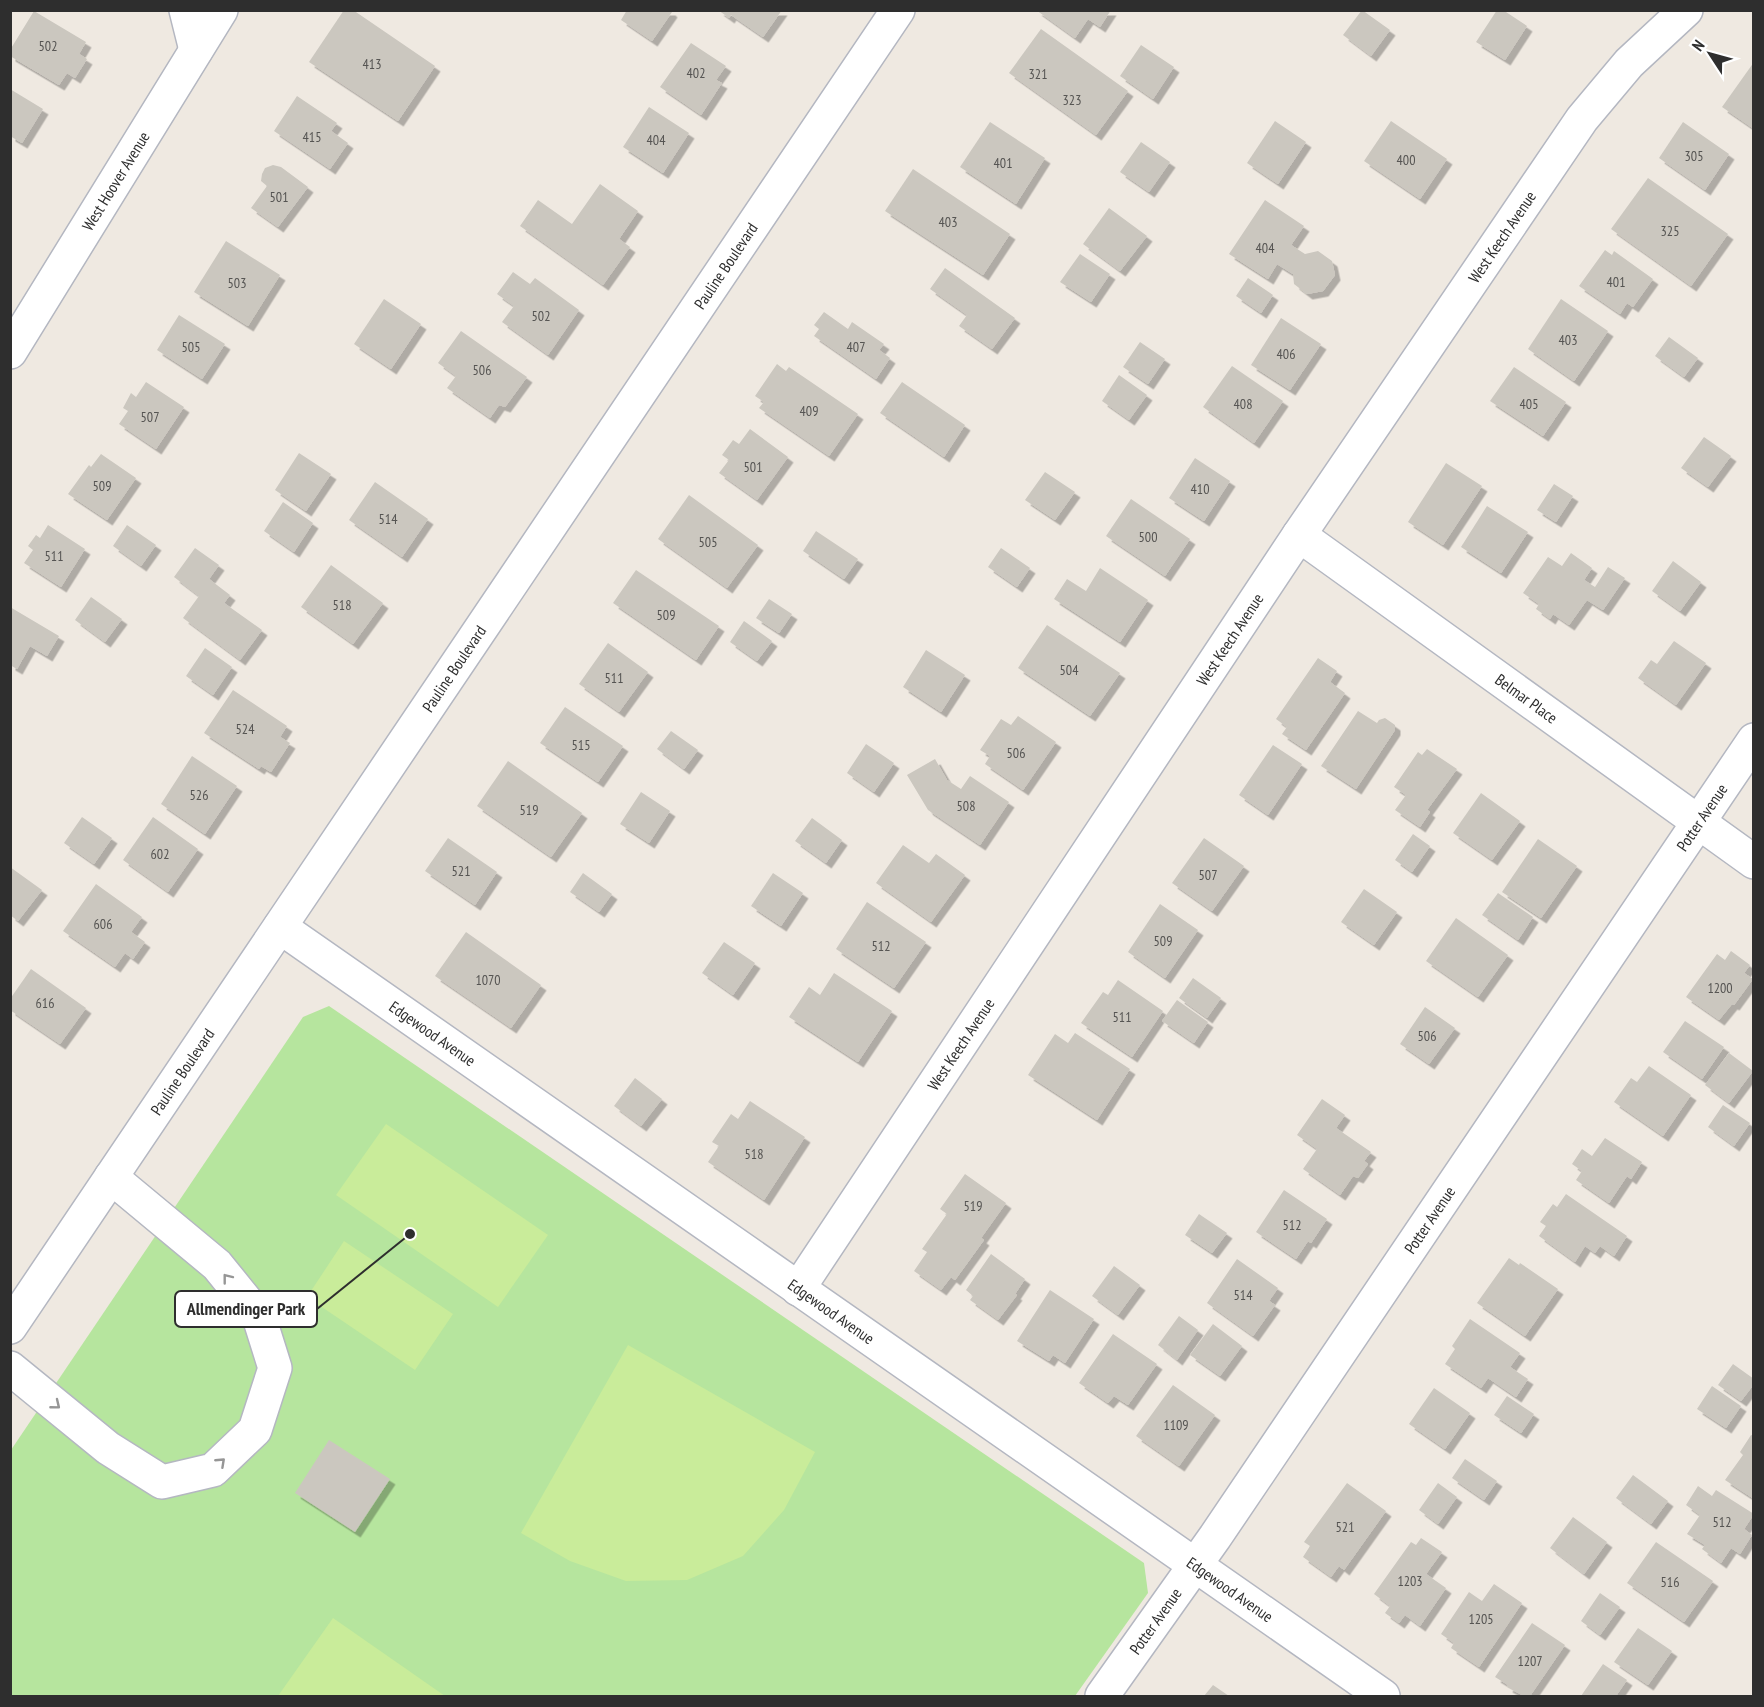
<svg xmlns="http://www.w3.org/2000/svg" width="1764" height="1707" viewBox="0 0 1764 1707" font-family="'PT Sans Narrow',sans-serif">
	<defs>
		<filter id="shadow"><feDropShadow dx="5.5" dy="5.5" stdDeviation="0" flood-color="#0004"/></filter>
	</defs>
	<rect width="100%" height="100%" fill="#efe9e1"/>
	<polygon fill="#b6e59e" points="329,1006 1144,1563 1148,1593 1075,1696 11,1696 11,1450 303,1017"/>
	<g fill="#c9ec9a">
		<polygon points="386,1124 548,1235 498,1307 336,1195"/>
		<polygon points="344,1241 453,1314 415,1370 307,1297"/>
		<polygon points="628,1345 815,1452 784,1510 743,1556 687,1580 626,1581 570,1561 521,1533"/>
		<polygon points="333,1618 445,1696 278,1696"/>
	</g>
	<g fill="#cbc7bf" filter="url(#shadow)">
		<polygon points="344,10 353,10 435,66 398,121 309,62"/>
		<polygon points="627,10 670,10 672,12 652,41 621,20"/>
		<polygon points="718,10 782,10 763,37 731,15 729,18"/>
		<polygon points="1036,10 1111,10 1100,27 1088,19 1075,38"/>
		<polygon points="1362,10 1390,30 1371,56 1343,35"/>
		<polygon points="1497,10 1503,10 1527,26 1505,60 1476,42"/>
		<polygon points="34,11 86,42 79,54 87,59 75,78 67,73 59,85 10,56 10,50"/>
		<polygon points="1041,29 1128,91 1096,135 1009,73"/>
		<polygon points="691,43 726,66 716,80 722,83 701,115 660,87"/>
		<polygon points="1141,45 1174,67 1153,99 1120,76"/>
		<polygon points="1754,62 1754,129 1722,107"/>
		<polygon points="10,89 43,109 22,143 10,136"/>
		<polygon points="297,96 337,123 331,131 348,143 330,169 274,131"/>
		<polygon points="649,107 689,133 663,173 623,147"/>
		<polygon points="1275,121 1306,142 1278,184 1247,163"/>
		<polygon points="1391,121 1447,159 1420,199 1364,161"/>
		<polygon points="990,122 1045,158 1016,204 960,167"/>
		<polygon points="1683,122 1729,154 1705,190 1659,158"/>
		<polygon points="1141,142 1170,162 1149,192 1120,172"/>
		<polygon points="273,165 281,167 308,187 278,227 251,208 267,186 261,181 262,174 265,168"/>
		<polygon points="913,169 1010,234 983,275 885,211"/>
		<polygon points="1648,178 1728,234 1691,286 1611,229"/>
		<polygon points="600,184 638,211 619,239 630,247 603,285 520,226 538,200 572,224"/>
		<polygon points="1265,200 1304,226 1291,245 1305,254 1318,251 1332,261 1335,275 1323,291 1307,294 1294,284 1293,274 1277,264 1268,279 1229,254"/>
		<polygon points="1109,208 1147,236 1120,271 1083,244"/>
		<polygon points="226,241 280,275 248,326 194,292"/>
		<polygon points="1605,250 1612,255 1614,251 1653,279 1633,307 1627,303 1620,314 1579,286"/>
		<polygon points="1080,254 1110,274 1091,302 1060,282"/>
		<polygon points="945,268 1015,318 992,349 959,326 967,315 930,289"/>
		<polygon points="513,272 530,284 535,278 579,310 548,355 502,322 514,306 497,294"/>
		<polygon points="1248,278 1273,295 1261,313 1236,296"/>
		<polygon points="384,299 421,324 391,369 354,344"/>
		<polygon points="1561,299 1608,331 1574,381 1528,349"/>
		<polygon points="824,312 848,329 852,322 884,344 879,350 890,358 876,379 814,336 819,329 814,325"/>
		<polygon points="179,315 225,344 202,379 157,350"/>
		<polygon points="1281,318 1321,344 1290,390 1251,365"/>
		<polygon points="461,331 527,377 505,407 499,405 490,418 447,388 456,376 438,363"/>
		<polygon points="1669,337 1698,358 1684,377 1655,356"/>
		<polygon points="1140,342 1165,359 1148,384 1123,367"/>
		<polygon points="777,364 786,371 789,367 858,414 829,456 759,408 764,402 755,396"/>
		<polygon points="1232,366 1283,401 1254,443 1203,407"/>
		<polygon points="1514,367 1566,402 1543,436 1490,401"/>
		<polygon points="1119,375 1147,395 1129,420 1102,401"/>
		<polygon points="146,382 184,407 156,449 119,424 128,411 123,408 131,393 136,397"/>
		<polygon points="902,382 965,425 944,457 880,413"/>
		<polygon points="750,429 788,457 757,500 719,473 729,460 722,455 733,440 739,444"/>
		<polygon points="1704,437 1731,456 1708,487 1681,468"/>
		<polygon points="299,453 331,474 306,511 275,490"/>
		<polygon points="101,454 136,478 107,520 68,494 89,465 91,467"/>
		<polygon points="1195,458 1230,481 1204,521 1169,498"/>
		<polygon points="1446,463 1482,486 1443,545 1408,522"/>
		<polygon points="1045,472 1075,492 1055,520 1025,500"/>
		<polygon points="375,482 428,519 402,557 349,520"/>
		<polygon points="1554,484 1573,496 1556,522 1537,510"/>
		<polygon points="689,495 758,545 727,588 658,539"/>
		<polygon points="1131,499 1190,539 1165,576 1106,536"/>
		<polygon points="283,502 313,523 294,552 264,531"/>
		<polygon points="1487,506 1528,532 1501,573 1461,547"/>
		<polygon points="48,525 85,549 61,587 24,563 33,550 28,546 36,535 40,538"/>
		<polygon points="127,525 156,545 141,566 113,546"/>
		<polygon points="816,531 858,559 844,579 803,551"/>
		<polygon points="195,548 219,565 209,579 230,595 224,603 262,630 240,660 183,618 199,596 174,577"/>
		<polygon points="1001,548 1030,568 1017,587 988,567"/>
		<polygon points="1571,553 1592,568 1584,580 1595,587 1608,567 1625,578 1603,610 1587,600 1569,625 1553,614 1550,619 1536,609 1539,604 1523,593 1548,557 1562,566"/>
		<polygon points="1673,561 1701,582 1680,611 1652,591"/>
		<polygon points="331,565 383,603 353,644 301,607"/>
		<polygon points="1100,568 1148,600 1120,642 1054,599 1067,579 1086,591"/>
		<polygon points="636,570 719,626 696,660 613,603"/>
		<polygon points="91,597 122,619 105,642 75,620"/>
		<polygon points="769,599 792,614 779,633 756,618"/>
		<polygon points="10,607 59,636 47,656 30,646 17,669 10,665"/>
		<polygon points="744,621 772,641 757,661 730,642"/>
		<polygon points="1047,625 1120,673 1090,716 1018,668"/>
		<polygon points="1674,641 1706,663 1676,705 1638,678 1651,660 1657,664"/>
		<polygon points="608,643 648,672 619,712 579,684"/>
		<polygon points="205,648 232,667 213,695 186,676"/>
		<polygon points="926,650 965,675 941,712 903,687"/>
		<polygon points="1318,658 1337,671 1330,682 1345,693 1306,750 1282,734 1287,727 1276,719"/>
		<polygon points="233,690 287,726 280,737 290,743 271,772 261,766 259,769 204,733"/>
		<polygon points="565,707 623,746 598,782 540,743"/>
		<polygon points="1358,711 1377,723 1379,720 1385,718 1395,725 1395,730 1356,789 1321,766"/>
		<polygon points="1018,716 1056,742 1023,790 985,764 990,756 980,750 1001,719 1011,725"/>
		<polygon points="671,731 698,750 684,769 657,749"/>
		<polygon points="866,744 894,763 874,792 847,773"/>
		<polygon points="1273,745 1302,764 1268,815 1239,795"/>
		<polygon points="1427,749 1457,769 1427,810 1430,812 1420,827 1395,810 1406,795 1394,787 1418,752 1422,755"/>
		<polygon points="192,756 237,786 205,834 161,804"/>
		<polygon points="935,759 947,780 961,789 970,776 1009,802 980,845 928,810 907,775"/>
		<polygon points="508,761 582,813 551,857 477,806"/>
		<polygon points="641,792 670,811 649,843 620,824"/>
		<polygon points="1481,793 1520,821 1492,860 1453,833"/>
		<polygon points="82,817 112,838 94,864 64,843"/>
		<polygon points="153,817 198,849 168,892 123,860"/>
		<polygon points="812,818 842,840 826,863 795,841"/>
		<polygon points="1413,834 1430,846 1412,872 1395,860"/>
		<polygon points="448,838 497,872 475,905 425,871"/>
		<polygon points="1204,838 1244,866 1212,911 1172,883"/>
		<polygon points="1538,839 1577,866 1541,918 1502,892"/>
		<polygon points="903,845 929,863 936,854 965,875 931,922 876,883"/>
		<polygon points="10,867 42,890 18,921 10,915"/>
		<polygon points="583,873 612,894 599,912 570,892"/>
		<polygon points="773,873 803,893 781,926 751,906"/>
		<polygon points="96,884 142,917 131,932 145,942 133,959 125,953 115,967 63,931"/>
		<polygon points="1364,889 1397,912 1374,945 1341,922"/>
		<polygon points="1498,893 1533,917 1518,940 1482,915"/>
		<polygon points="867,902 926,942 894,988 836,949"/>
		<polygon points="1160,904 1198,930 1165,978 1128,952"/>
		<polygon points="1456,918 1508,955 1478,997 1426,961"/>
		<polygon points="466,932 541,985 511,1028 435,976"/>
		<polygon points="724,942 755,963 733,995 702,973"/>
		<polygon points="1731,951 1750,965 1744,973 1753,979 1734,1005 1732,1004 1719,1020 1686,997 1717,954 1725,960"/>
		<polygon points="31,969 86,1008 60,1044 10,1010 10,999"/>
		<polygon points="834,973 892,1011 858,1062 789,1017 809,987 820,995"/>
		<polygon points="1193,978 1221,998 1207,1018 1179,998"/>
		<polygon points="1118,980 1163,1011 1132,1057 1081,1023 1103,992 1108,995"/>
		<polygon points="1177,1000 1208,1022 1194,1043 1162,1021"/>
		<polygon points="1425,1007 1455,1028 1429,1064 1400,1044"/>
		<polygon points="1685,1021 1724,1047 1702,1079 1663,1052"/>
		<polygon points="1075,1033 1130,1069 1097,1120 1028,1075 1055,1034 1068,1043"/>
		<polygon points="1729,1053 1753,1071 1729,1103 1705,1085"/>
		<polygon points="1649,1066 1691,1095 1663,1136 1614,1102 1631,1078 1637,1082"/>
		<polygon points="635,1078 662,1099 641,1126 614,1106"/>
		<polygon points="1322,1099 1345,1115 1336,1128 1371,1152 1364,1161 1368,1164 1358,1178 1353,1176 1340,1195 1303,1169 1317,1149 1297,1135"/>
		<polygon points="750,1101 805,1137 764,1200 708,1162 719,1146 712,1142 731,1114 738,1119"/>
		<polygon points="1723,1105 1750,1123 1734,1146 1708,1127"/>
		<polygon points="1605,1138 1642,1162 1631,1179 1627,1176 1609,1203 1576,1180 1582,1171 1572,1164 1582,1149 1592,1156"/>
		<polygon points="965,1174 1006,1203 981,1238 984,1240 955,1280 951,1277 941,1290 914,1271 927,1252 922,1249 947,1214 940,1209"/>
		<polygon points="1284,1190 1327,1219 1311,1243 1308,1241 1296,1259 1256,1232"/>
		<polygon points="1566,1194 1627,1236 1614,1256 1600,1246 1595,1253 1585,1246 1575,1262 1539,1236 1546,1226 1540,1222 1553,1204 1557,1207"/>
		<polygon points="1199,1214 1227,1233 1212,1253 1185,1235"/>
		<polygon points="991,1254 1025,1279 1015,1294 1017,1295 998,1320 970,1300 973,1296 966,1290"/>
		<polygon points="1509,1258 1519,1265 1520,1263 1558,1289 1525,1336 1477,1303"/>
		<polygon points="1237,1259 1278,1288 1269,1301 1275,1305 1253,1336 1207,1303"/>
		<polygon points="1114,1266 1140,1285 1118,1315 1092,1296"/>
		<polygon points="1050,1290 1094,1319 1065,1363 1053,1355 1049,1361 1017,1341"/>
		<polygon points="1179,1316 1198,1330 1177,1360 1158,1345"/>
		<polygon points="1470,1319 1520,1353 1510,1367 1528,1379 1516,1397 1488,1378 1481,1388 1445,1364 1455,1349 1452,1346"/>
		<polygon points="1213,1324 1242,1346 1220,1376 1190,1355"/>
		<polygon points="1113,1334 1157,1364 1128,1405 1114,1396 1108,1403 1079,1383"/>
		<polygon points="1733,1364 1754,1379 1754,1384 1741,1401 1718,1385"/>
		<polygon points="1173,1385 1215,1415 1179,1466 1136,1436"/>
		<polygon points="1712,1386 1741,1406 1726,1428 1697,1409"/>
		<polygon points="1434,1388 1470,1413 1445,1449 1409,1424"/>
		<polygon points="1507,1396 1534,1414 1521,1433 1494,1415"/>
		<polygon points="1751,1435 1754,1436 1754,1499 1725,1480 1743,1455 1740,1452"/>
		<polygon points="329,1440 390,1479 355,1532 295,1493"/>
		<polygon points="1465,1459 1497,1481 1484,1500 1452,1478"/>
		<polygon points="1633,1475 1668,1501 1651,1524 1616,1498"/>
		<polygon points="1347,1483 1386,1511 1344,1570 1339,1566 1331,1577 1303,1557 1310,1546 1304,1542"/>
		<polygon points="1438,1483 1457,1497 1438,1524 1419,1510"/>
		<polygon points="1698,1486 1712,1496 1716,1490 1754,1514 1744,1529 1752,1535 1740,1554 1731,1548 1721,1563 1702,1549 1705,1545 1687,1534 1700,1515 1686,1505"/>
		<polygon points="1573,1517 1607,1542 1584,1574 1550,1548"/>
		<polygon points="1421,1538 1442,1552 1426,1574 1446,1588 1420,1626 1405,1615 1399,1623 1385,1613 1390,1606 1374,1594 1411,1542 1416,1545"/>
		<polygon points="1656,1542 1713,1581 1684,1622 1627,1583"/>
		<polygon points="1494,1584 1522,1603 1479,1667 1451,1648 1454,1643 1441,1634 1469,1592 1482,1601"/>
		<polygon points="1600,1593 1620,1607 1600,1635 1581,1621"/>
		<polygon points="1532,1623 1565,1645 1530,1696 1524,1696 1507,1687 1508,1685 1495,1677"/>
		<polygon points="1638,1628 1672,1651 1648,1685 1614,1662"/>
		<polygon points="1603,1664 1627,1680 1616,1696 1581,1696"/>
		<polygon points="1213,1685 1229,1696 1204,1696"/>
	</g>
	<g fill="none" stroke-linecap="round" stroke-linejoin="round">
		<defs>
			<g id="minor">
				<polyline points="186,10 196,50"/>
				<path id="s1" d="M10,352L221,10"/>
				<path id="s2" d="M1299,535L1754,862"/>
				<path id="s3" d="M280,927L1383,1696"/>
				<path id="s4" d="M798,1289L1299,535L1582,119L1629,63L1686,10"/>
				<path id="s5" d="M10,1327L898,10"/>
				<polyline points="10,1368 108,1448 162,1482 213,1470 255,1430 275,1368 259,1317 217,1265 111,1177"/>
				<path id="s6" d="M1102,1696L1215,1537L1754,740"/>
			</g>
		</defs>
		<use href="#minor" stroke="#b4b7c1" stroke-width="36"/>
		<use href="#minor" stroke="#fff" stroke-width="33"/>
	</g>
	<defs><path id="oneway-chevron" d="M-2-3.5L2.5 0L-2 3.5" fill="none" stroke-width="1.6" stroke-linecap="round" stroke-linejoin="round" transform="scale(1.5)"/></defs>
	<g stroke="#969696">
		<use href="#oneway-chevron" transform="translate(227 1278) rotate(-128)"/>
		<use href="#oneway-chevron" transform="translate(56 1405) rotate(39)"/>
		<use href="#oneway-chevron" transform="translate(221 1462) rotate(-43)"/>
	</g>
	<g text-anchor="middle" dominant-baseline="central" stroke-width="6" stroke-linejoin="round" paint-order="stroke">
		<g font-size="14" fill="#555452">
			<text x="48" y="46">502</text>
			<text x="372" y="64">413</text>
			<text x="696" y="73">402</text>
			<text x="1038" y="74">321</text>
			<text x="1072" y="100">323</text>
			<text x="312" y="137">415</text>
			<text x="656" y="140">404</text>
			<text x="1694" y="156">305</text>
			<text x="1406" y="160">400</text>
			<text x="1003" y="163">401</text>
			<text x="279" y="197">501</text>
			<text x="948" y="222">403</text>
			<text x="1670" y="231">325</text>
			<text x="1265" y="248">404</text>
			<text x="1616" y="282">401</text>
			<text x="237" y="283">503</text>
			<text x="541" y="316">502</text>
			<text x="1568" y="340">403</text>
			<text x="191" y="347">505</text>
			<text x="856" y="347">407</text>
			<text x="1286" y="354">406</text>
			<text x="482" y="370">506</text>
			<text x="1243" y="404">408</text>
			<text x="1529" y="404">405</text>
			<text x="809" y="411">409</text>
			<text x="150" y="417">507</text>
			<text x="753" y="467">501</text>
			<text x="102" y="486">509</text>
			<text x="1200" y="489">410</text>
			<text x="388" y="519">514</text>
			<text x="1148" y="537">500</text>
			<text x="708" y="542">505</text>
			<text x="54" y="556">511</text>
			<text x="342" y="605">518</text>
			<text x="666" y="615">509</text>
			<text x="1069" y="670">504</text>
			<text x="614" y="678">511</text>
			<text x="245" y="729">524</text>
			<text x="581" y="745">515</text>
			<text x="1016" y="753">506</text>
			<text x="199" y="795">526</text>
			<text x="966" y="806">508</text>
			<text x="529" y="810">519</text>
			<text x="160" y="854">602</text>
			<text x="461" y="871">521</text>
			<text x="1208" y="875">507</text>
			<text x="103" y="924">606</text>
			<text x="1163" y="941">509</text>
			<text x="881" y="946">512</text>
			<text x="488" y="980">1070</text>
			<text x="1720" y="988">1200</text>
			<text x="45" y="1003">616</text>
			<text x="1122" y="1017">511</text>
			<text x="1427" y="1036">506</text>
			<text x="754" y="1154">518</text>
			<text x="973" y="1206">519</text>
			<text x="1292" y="1225">512</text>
			<text x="1243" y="1295">514</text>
			<text x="1176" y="1425">1109</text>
			<text x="1722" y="1522">512</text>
			<text x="1345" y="1527">521</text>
			<text x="1410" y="1581">1203</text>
			<text x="1670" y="1582">516</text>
			<text x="1481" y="1619">1205</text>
			<text x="1530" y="1661">1207</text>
		</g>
		<g font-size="16" fill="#2e2e2e" stroke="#fff">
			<text stroke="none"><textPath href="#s1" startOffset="201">West Hoover Avenue</textPath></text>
			<text stroke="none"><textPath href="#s4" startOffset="1266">West Keech Avenue</textPath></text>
			<text stroke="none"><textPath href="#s5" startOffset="1280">Pauline Boulevard</textPath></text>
			<text stroke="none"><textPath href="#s4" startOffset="780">West Keech Avenue</textPath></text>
			<text stroke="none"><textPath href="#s5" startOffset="794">Pauline Boulevard</textPath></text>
			<text stroke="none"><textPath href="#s2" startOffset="280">Belmar Place</textPath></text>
			<text stroke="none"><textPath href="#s6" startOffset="1064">Potter Avenue</textPath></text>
			<text stroke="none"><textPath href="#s3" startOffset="186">Edgewood Avenue</textPath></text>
			<text stroke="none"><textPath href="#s4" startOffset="294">West Keech Avenue</textPath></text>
			<text stroke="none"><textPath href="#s5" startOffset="308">Pauline Boulevard</textPath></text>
			<text stroke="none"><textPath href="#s6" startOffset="578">Potter Avenue</textPath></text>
			<text stroke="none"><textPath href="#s3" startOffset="672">Edgewood Avenue</textPath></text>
			<text stroke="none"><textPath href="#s3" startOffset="1158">Edgewood Avenue</textPath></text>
			<text stroke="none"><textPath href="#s6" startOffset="92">Potter Avenue</textPath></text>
		</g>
	</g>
	<path fill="none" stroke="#2e2e2e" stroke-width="2" d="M410 1234L317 1309"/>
	<circle fill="#2e2e2e" stroke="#fff" stroke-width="2" cx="410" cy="1234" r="6"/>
	<rect fill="#fff" stroke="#2e2e2e" stroke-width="2" x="175" y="1291" width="142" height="36" rx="6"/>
	<g font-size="18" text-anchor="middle" font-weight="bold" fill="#2e2e2e">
		<text x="246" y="1315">Allmendinger Park</text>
	</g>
	<rect width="1764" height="1707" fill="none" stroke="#2e2e2e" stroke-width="24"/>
	<g transform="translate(1710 54) rotate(306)" stroke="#ffffff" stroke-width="4.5" paint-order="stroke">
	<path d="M0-4.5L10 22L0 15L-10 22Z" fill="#2e2e2e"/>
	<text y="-9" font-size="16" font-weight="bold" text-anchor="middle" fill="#2e2e2e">N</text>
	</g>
</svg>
